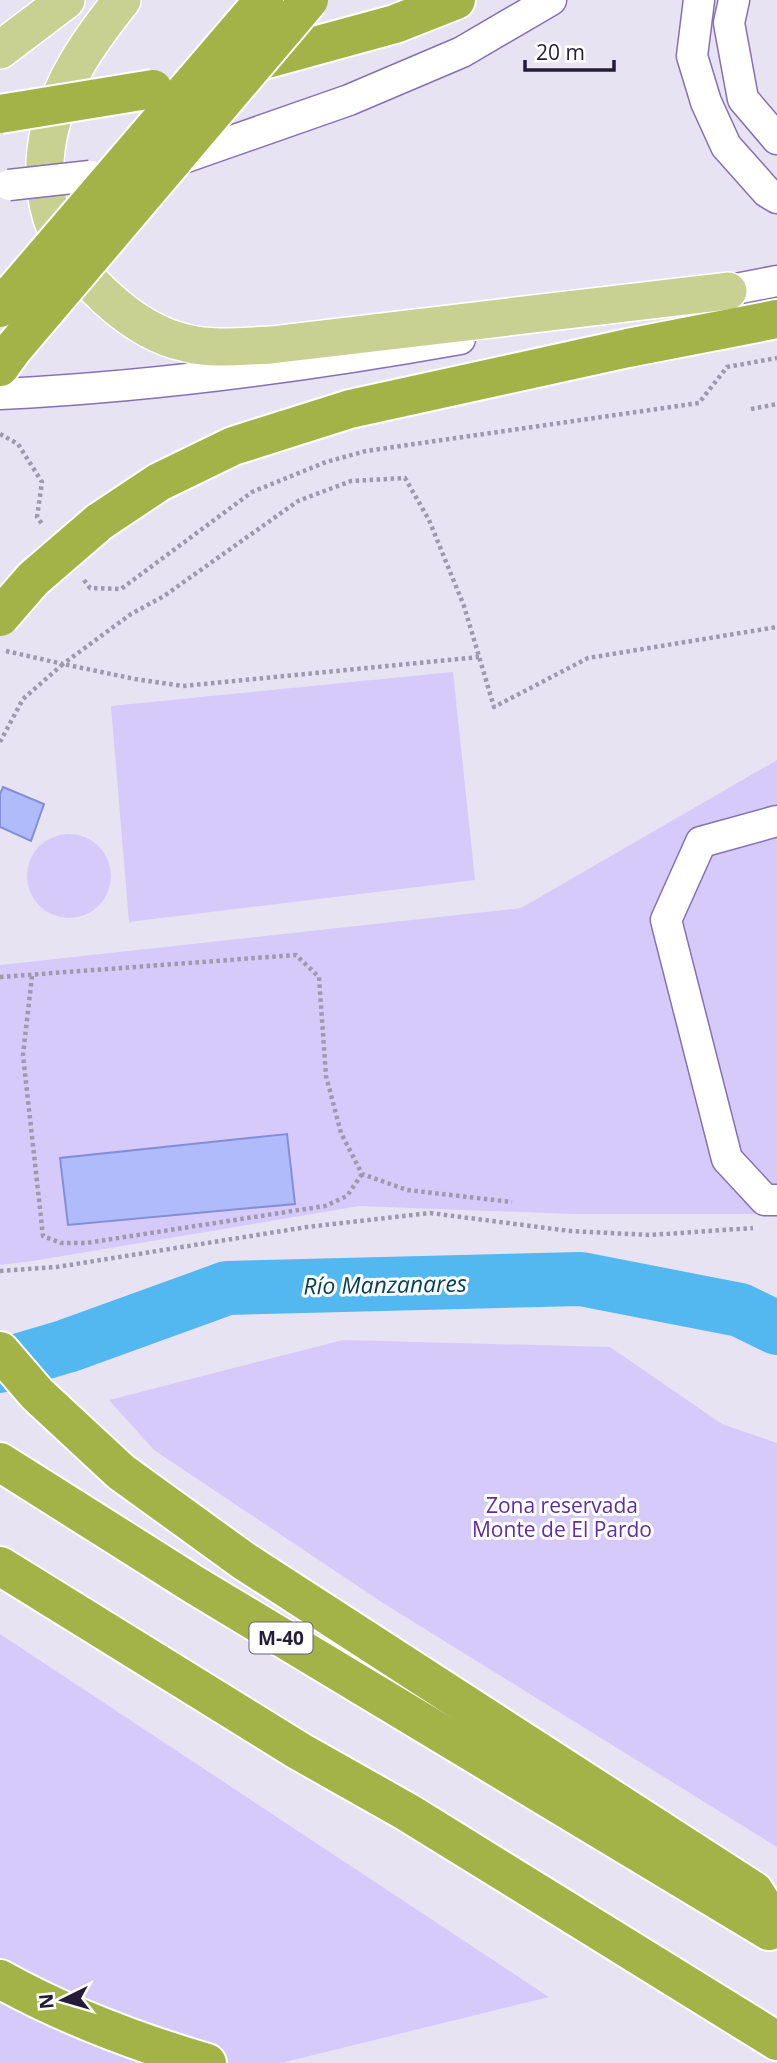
<svg xmlns="http://www.w3.org/2000/svg" width="777" height="2063" viewBox="0 0 777 2063" font-family="'Open Sans',sans-serif">
	<rect width="100%" height="100%" fill="#e7e3f3"/>
	<g fill="#d6cafa">
		<polygon points="453,672 475,880 129,922 111,706"/>
		<polygon points="777,760 777,1214 573,1214 359,1206 33,1261 0,1265 0,965 521,908"/>
		<circle cx="69" cy="876" r="42"/>
		<polygon points="343,1340 610,1347 722,1424 777,1443 777,1847 383,1603 154,1450 109,1400"/>
		<polygon points="0,1634 549,1997 281,2063 0,2063"/>
	</g>
	<g fill="none" stroke-linecap="round" stroke-linejoin="round">
		<polyline stroke="#53b7f0" stroke-width="54" points="0,1366 67,1346 227,1288 581,1279 740,1310 777,1328"/>
	</g>
	<g fill="#b0bbfc" stroke="#848ed5" stroke-width="2">
		<polygon points="3,787 44,804 31,841 0,827 0,794"/>
		<polygon points="287,1134 295,1204 68,1225 60,1158"/>
	</g>
	<g fill="none" stroke-linecap="round" stroke-linejoin="round">
		<defs>
			<g id="minor">
				<polyline points="699,0 692,56 706,102 726,146 767,192 777,198"/>
				<polyline points="734,0 729,23 743,99 777,139"/>
				<polyline points="169,163 349,100 462,52 551,0"/>
				<polyline points="705,295 777,281"/>
				<path d="M0,394C154,387 308,366 460,339"/>
				<polyline points="777,821 701,842 666,920 727,1159 765,1200 777,1200"/>
			</g>
			<g id="major">
				<path d="M122,0C91,39 62,79 50,128C42,160 43,197 55,227C75,277 134,332 186,343C213,350 244,346 271,345L728,291"/>
				<polyline points="0,50 66,0"/>
			</g>
			<g id="highway">
				<polyline points="241,66 395,24 456,0"/>
				<polyline points="99,522 159,482 233,446 350,409 628,348 777,319"/>
				<polyline points="0,1351 37,1394 121,1472 244,1561 754,1891 777,1927"/>
				<polyline points="0,1462 193,1584 769,1931"/>
				<polyline points="0,1566 299,1751 407,1812 777,2041"/>
				<path d="M0,1979C65,2015 136,2042 207,2063"/>
			</g>
		</defs>
		<use href="#minor" stroke="#8570b6" stroke-width="33"/>
		<use href="#major" stroke="#fff" stroke-width="40"/>
		<use href="#highway" stroke="#fff" stroke-width="42"/>
		<g stroke="#9f99ae" stroke-width="4.5" stroke-dasharray="3.5 3.5" stroke-linecap="butt">
			<polyline points="751,409 777,404"/>
			<polyline points="0,434 18,444 42,482 37,517 43,525"/>
			<polyline points="84,580 90,588 121,589 252,492 326,462 366,451 699,403 727,367 777,358"/>
			<polyline points="6,651 63,664 131,614 164,596 298,501 351,481 405,478 429,520 464,606 494,707 588,658 777,627"/>
			<polyline points="0,742 23,699 63,664 135,679 183,686 479,657"/>
			<polyline points="32,976 23,1055 43,1236 61,1243 86,1243 325,1206 347,1196 362,1174"/>
			<polyline points="0,977 296,955 319,977 326,1076 341,1133 362,1174 407,1190 512,1202"/>
			<polyline points="0,1271 57,1267 307,1227 430,1213 570,1231 650,1235 753,1228"/>
		</g>
		<use href="#minor" stroke="#fff" stroke-width="30"/>
		<use href="#major" stroke="#c8d191" stroke-width="37"/>
		<use href="#highway" stroke="#a3b347" stroke-width="38"/>
		<defs>
			<polyline id="minor-bridge" points="9,185 90,176"/>
			<g id="highway-bridge">
				<polyline points="0,114 153,89"/>
				<polyline points="0,308 264,0"/>
				<polyline points="0,367 13,349 309,0"/>
				<polyline points="0,617 33,579 99,522"/>
			</g>
		</defs>
		<use href="#minor-bridge" stroke="#8570b6" stroke-width="33" stroke-linecap="butt"/>
		<use href="#highway-bridge" stroke="#fff" stroke-width="42" stroke-linecap="butt"/>
		<use href="#minor-bridge" stroke="#fff" stroke-width="30"/>
		<use href="#highway-bridge" stroke="#a3b347" stroke-width="38"/>
	</g>
	<g text-anchor="middle" dominant-baseline="central" stroke-width="6" stroke-linejoin="round" paint-order="stroke">
		<rect fill="#fff" stroke="#666074" stroke-width="2" x="249.5" y="1622.5" width="63" height="31" rx="5"/>
		<g font-size="19" font-weight="bold" fill="#251c38">
			<text x="281" y="1638">M-40</text>
		</g>
		<g font-size="21" fill="#602ca8" stroke="#fff">
			<text x="562" y="1505">Zona reservada<tspan x="562" dy="24">Monte de El Pardo</tspan></text>
		</g>
		<g font-size="23" font-style="italic" fill="#05405d" stroke="#fff">
			<text transform="translate(385 1284) rotate(-1)">Río Manzanares</text>
		</g>
	</g>
	<g transform="translate(63 2000) rotate(265)" stroke="#ffffff" stroke-width="5" paint-order="stroke">
	<path d="M0-5L12 26L0 18L-12 26Z" fill="#251c38"/>
	<text y="-10" font-size="19" font-weight="bold" text-anchor="middle" fill="#251c38">N</text>
	</g>
	<path d="M525 60v10h89v-10" fill="none" stroke="#251c38" stroke-width="3.5"/>
	<text x="536" y="60" font-size="21" fill="#251c38" stroke="#ffffff" stroke-width="5" paint-order="stroke">20 m</text>
</svg>
